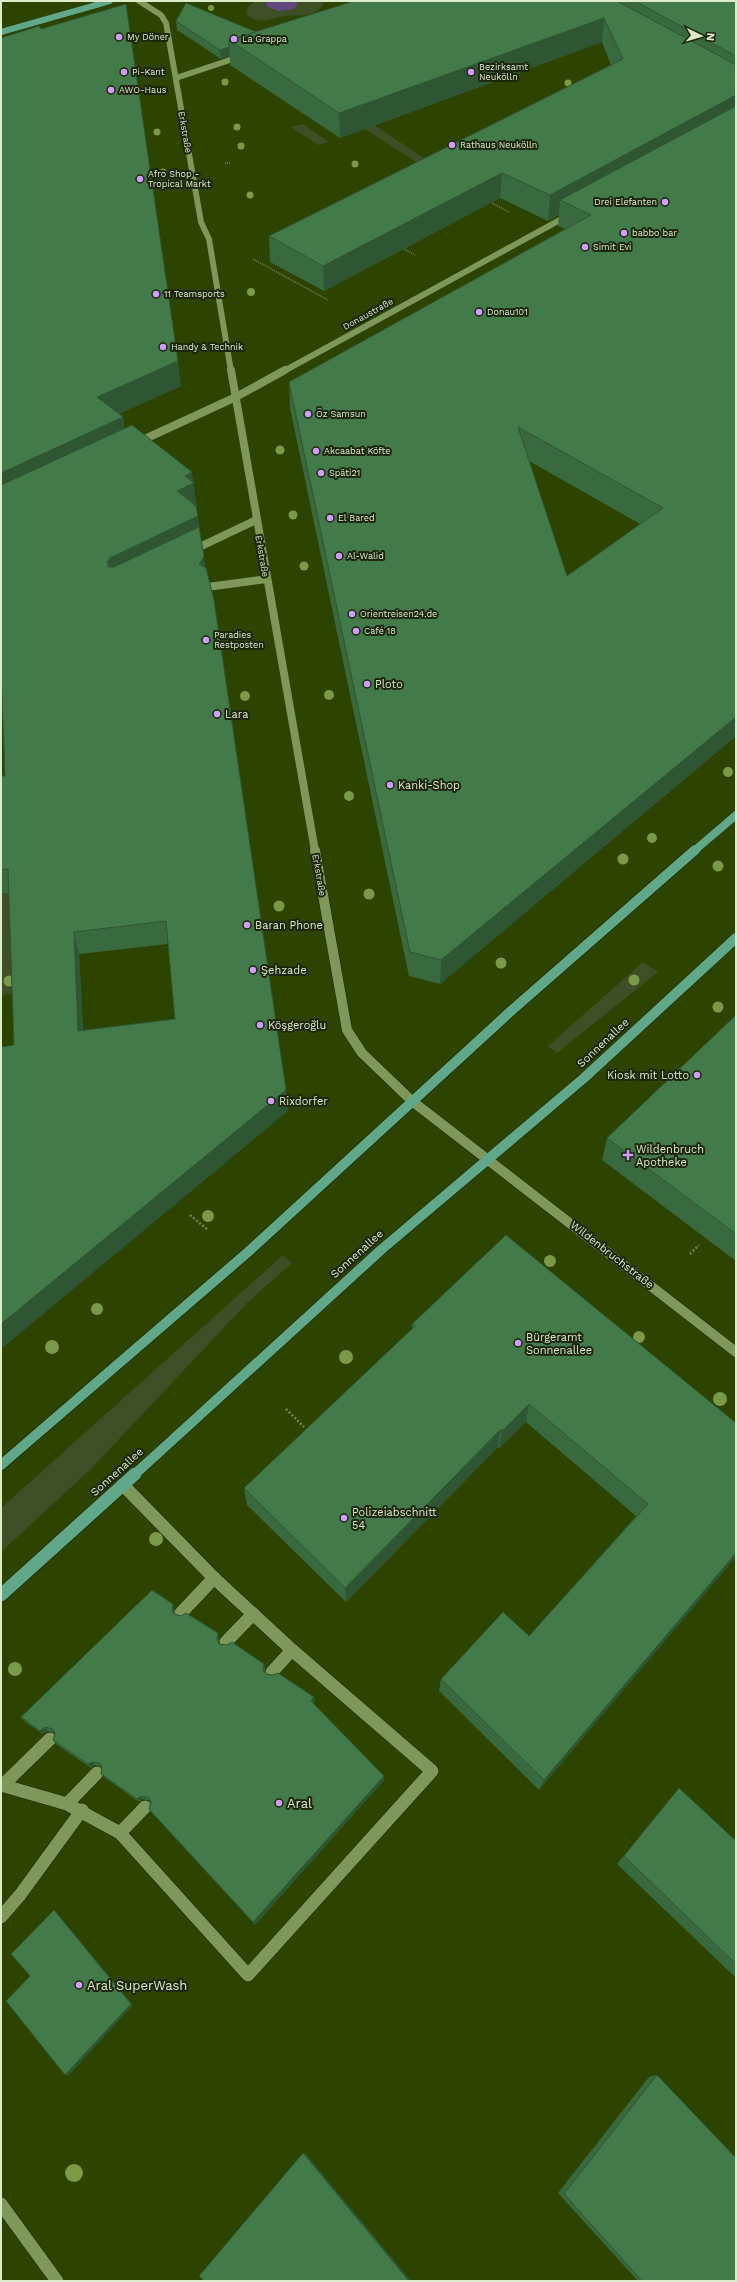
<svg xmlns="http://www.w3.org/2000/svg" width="737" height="2282" viewBox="0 0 737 2282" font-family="'Work Sans',sans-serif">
	<rect width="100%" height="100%" fill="#2d4300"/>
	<g fill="#3e4f26">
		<path d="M255,1H323V4C317,17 299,15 287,16C272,18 258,26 246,14L248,7Z"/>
		<polygon points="303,124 329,142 318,145 291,127"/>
		<polygon points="374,125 433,164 424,167 365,129"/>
		<polygon points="15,892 19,993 1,995 1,894"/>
		<polygon points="643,962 658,972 557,1053 548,1046"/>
		<polygon points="283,1255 292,1263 247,1303 92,1468 1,1552 1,1508"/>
	</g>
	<polygon fill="#644680" points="269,1 296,1 298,3 294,9 278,11 268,7 266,4"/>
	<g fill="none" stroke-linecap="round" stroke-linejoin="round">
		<defs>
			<g id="minor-far3">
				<polyline points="139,1 161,15 166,23 201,222 209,239 231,371"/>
				<polyline points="176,78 242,56"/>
				<polyline points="284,371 569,215"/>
			</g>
			<g id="minor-far2">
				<polyline points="231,370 315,851"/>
				<polyline points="136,443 236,397 285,370"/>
				<polyline points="191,551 256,520"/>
				<polyline points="207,587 267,579"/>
			</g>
			<polyline id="minor-far1" points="315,850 347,1030 362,1053 412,1101 736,1352"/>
			<g id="minor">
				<polyline points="181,1613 214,1578"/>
				<polyline points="226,1642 253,1614"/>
				<polyline points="272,1672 292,1650"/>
				<polyline points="1,1785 67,1804 120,1833 248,1975 432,1771 292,1650 214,1578 123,1485"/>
				<polyline points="3,1785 50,1739"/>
				<polyline points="67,1804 97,1773"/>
				<polyline points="120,1833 145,1807"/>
				<polyline points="1,1917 20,1895 82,1810"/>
				<polyline points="1,2204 57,2281"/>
			</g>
			<polyline id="major-far3" points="1,32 110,1"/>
			<polyline id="major-far2" points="694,851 736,815"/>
			<g id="major-far1">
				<polyline points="1,1465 248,1252 511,1011 695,850"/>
				<polyline points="134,1475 382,1249 584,1078 736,938"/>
			</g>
			<polyline id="major" points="1,1595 135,1474"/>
		</defs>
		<use href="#minor-far3" stroke="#1a2606" stroke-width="6"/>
		<use href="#minor-far2" stroke="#1a2606" stroke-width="8"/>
		<use href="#minor-far1" stroke="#1a2606" stroke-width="11"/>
		<use href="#minor" stroke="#1a2606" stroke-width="14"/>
		<use href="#major-far3" stroke="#1a2606" stroke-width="6"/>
		<use href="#major-far2" stroke="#1a2606" stroke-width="8"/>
		<use href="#major-far1" stroke="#1a2606" stroke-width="11"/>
		<use href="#major" stroke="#1a2606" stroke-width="14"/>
		<g stroke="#728650" stroke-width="1.5" stroke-dasharray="1 1" stroke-linecap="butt">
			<polyline points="225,163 230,163"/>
			<polyline points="492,203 509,212"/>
			<polyline points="404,249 415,255"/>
			<polyline points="253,259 328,300"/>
		</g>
		<g stroke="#728650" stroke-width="2.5" stroke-dasharray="2 2" stroke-linecap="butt">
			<polyline points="288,1025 297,1024"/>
			<polyline points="190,1215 208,1230"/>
			<polyline points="690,1254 699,1245"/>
			<polyline points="286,1409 304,1427"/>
		</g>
		<use href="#minor-far3" stroke="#7e9859" stroke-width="6"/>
		<use href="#minor-far2" stroke="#7e9859" stroke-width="8"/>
		<use href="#minor-far1" stroke="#7e9859" stroke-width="10"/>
		<use href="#minor" stroke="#7e9859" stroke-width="13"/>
		<use href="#major-far3" stroke="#61a88a" stroke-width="6"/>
		<use href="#major-far2" stroke="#61a88a" stroke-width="8"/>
		<use href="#major-far1" stroke="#61a88a" stroke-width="10"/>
		<use href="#major" stroke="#61a88a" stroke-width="13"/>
	</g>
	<g fill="#7b9a48">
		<circle cx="211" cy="8" r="3"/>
		<circle cx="225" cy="82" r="3.5"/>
		<circle cx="568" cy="83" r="3.5"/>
		<circle cx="237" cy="127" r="3.5"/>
		<circle cx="157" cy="132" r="3.5"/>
		<circle cx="241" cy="146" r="3.5"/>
		<circle cx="355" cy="164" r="3.5"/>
		<circle cx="163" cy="172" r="3.5"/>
		<circle cx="250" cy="195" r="3.5"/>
		<circle cx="251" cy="292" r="4"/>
		<circle cx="280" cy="450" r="4.5"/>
		<circle cx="293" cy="515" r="4.5"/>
		<circle cx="304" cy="566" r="4.5"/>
		<circle cx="329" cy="695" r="5"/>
		<circle cx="245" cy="696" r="5"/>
		<circle cx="728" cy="772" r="5"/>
		<circle cx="349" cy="796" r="5"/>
		<circle cx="652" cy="838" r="5"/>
		<circle cx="623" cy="859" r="5.5"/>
		<circle cx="718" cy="866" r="5.5"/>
		<circle cx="369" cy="894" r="5.5"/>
		<circle cx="279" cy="906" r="5.5"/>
		<circle cx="501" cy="963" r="5.5"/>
		<circle cx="634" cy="980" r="5.5"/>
		<circle cx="9" cy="981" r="5.5"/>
		<circle cx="718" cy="1007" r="5.5"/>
		<circle cx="208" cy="1216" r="6"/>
		<circle cx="550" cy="1261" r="6"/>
		<circle cx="97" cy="1309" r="6"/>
		<circle cx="639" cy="1337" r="6"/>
		<circle cx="52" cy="1347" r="7"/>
		<circle cx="346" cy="1357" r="7"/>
		<circle cx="720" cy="1399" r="7"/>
		<circle cx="156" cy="1539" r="7"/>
		<circle cx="15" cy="1669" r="7"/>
		<circle cx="74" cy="2173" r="9"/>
	</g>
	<g fill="#396a3f" fill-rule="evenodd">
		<path d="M354,1H736V736L440,984L409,976L290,408L289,382L565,229L558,226L559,215L548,221L500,198L324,291L270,262L269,236L611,65L602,42L340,138L230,65V56L221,59L177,30L176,21L256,32ZM529,461L640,524L567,576Z"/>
		<path d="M1,38L181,386L118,414L123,417L124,428L193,483L199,527L205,567L286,1090L288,1111L14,1045L9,893L1,894V776H5L2,684H1ZM168,944L175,1019L83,1030L79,954Z"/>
		<polygon points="736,1015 736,1261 602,1160 607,1138"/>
		<polygon points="412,1324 736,1423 539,1790 439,1691 441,1679 529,1636 636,1516 526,1422 499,1448 498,1447 346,1602 247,1505 244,1488 412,1329"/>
		<polygon points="175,1609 174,1613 174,1614 219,1638 219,1644 265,1668 265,1672 266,1674 315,1701 313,1703 384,1780 255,1925 151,1812 149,1809 150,1801 143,1799 139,1802 104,1777 101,1774 102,1768 102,1767 95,1765 91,1768 56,1744 53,1740 55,1733 48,1731 43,1734 24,1721 21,1717"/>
		<polygon points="679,1788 736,1841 736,1978 617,1864"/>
		<polygon points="657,2075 736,2281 638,2281 558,2193 649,2077"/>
	</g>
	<g fill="#2e5633">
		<polygon points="604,18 602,42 340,138 339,113"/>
		<polygon points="229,47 230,56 221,59 220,50"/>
		<polygon points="736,95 736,107 560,200 559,215 548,221 550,195"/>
		<polygon points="502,173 500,198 324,291 323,266"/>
		<polygon points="178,361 181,386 101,422 97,397"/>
		<polygon points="123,417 126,442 1,500 1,473"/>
		<polygon points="192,472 197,508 180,516 177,491 185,476"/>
		<polygon points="198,516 200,541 114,582 107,562 110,558"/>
		<polygon points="204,557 206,582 199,564"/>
		<polygon points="736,717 736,736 440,984 441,960"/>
		<polygon points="74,932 79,954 84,1053 78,1031"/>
		<polygon points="286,1090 288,1111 1,1349 1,1324"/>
		<polygon points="529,1404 526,1422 499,1448 502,1431"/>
		<polygon points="501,1429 498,1447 346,1602 345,1588"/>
		<polygon points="736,1553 736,1557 539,1790 544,1780"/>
		<polygon points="173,1604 175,1609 173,1615 172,1610"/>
		<polygon points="218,1633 219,1638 218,1644 217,1639"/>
		<polygon points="264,1664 265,1668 264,1674 263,1670"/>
		<polygon points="314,1697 315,1701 311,1705 311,1701"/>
		<polygon points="45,1727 48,1731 43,1734 40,1731"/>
		<polygon points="93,1762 95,1765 91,1768 88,1764"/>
		<polygon points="384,1776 384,1780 255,1925 253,1922"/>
		<polygon points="141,1796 143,1799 139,1802 137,1799"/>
		<polygon points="54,1910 57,1913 133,2005 68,2076 65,2075"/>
		<polygon points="303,2153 305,2153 411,2281 409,2281"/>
	</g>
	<g fill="#427b49" stroke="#2e5633" fill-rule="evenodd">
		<polygon points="354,1 617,1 736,65 736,95 550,195 502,173 323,266 269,236 623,59 604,18 339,113 229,40"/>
		<polygon points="635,1 736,1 736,56"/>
		<polygon points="186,3 256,32 229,40 229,47 220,50 176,21"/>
		<polygon points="126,4 178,361 97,397 123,417 1,473 1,38 39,26 41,29"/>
		<path d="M736,106V717L441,960L410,952L289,382L591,215L560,200ZM518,427L663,508L567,576Z"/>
		<path d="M132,425L192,472L185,476L194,483L177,491L196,506L198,516L110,558L107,562L109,567H114L199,527L204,557L199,564L206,568L214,600L286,1090L1,1324V1047L14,1045L8,869L1,870V776H5L1,667V485ZM166,921L175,1019L78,1031L74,932Z"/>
		<polygon points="736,1015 736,1234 607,1138"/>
		<polygon points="506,1235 736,1423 736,1553 544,1780 441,1679 503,1612 529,1636 648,1504 529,1404 502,1431 501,1429 345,1588 244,1488 415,1326 412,1324"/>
		<polygon points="152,1590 173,1604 172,1610 174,1614 181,1616 186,1613 218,1633 217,1639 219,1644 227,1645 232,1642 264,1664 263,1670 266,1674 273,1675 278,1673 314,1697 311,1701 384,1776 253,1922 149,1809 151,1802 149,1798 141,1796 137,1799 101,1774 102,1768 100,1763 93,1762 88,1764 53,1740 55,1734 53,1729 45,1727 40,1731 21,1717"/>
		<polygon points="679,1788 736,1841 736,1964 624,1856"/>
		<polygon points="54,1910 131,2004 65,2075 6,2001 30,1976 11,1954"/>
		<polygon points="657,2075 736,2158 736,2281 642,2281 564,2194"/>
		<polygon points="303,2153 409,2281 204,2281 199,2276"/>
	</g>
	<g fill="#d09dff" stroke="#1c260c" stroke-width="1.5">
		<circle cx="119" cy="37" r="4"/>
		<circle cx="234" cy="39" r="4"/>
		<circle cx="124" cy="72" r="4"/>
		<circle cx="471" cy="72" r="4"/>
		<circle cx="111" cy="90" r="4"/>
		<circle cx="452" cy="145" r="4"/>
		<circle cx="140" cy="179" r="4"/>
		<circle cx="665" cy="202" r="4"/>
		<circle cx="624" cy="233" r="4"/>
		<circle cx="585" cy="247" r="4"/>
		<circle cx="156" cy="294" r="4"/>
		<circle cx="479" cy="312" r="4"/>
		<circle cx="163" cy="347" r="4"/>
		<circle cx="308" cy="414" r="4"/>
		<circle cx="316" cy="451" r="4"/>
		<circle cx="321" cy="473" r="4"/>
		<circle cx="330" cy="518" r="4"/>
		<circle cx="339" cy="556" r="4"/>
		<circle cx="352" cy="614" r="4"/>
		<circle cx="356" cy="631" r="4"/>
		<circle cx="206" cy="640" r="4"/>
		<circle cx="367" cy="684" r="4"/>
		<circle cx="217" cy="714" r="4"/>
		<circle cx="390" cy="785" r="4"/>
		<circle cx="247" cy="925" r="4"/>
		<circle cx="253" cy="970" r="4"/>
		<circle cx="260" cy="1025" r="4"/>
		<circle cx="697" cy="1075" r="4"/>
		<circle cx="271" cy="1101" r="4"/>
		<path d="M626 1149h4v4h4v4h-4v4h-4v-4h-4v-4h4z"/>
		<circle cx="518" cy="1343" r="4"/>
		<circle cx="344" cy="1518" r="4"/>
		<circle cx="279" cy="1803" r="4"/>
		<circle cx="79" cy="1985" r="4"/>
	</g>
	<g text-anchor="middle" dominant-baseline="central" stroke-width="4" stroke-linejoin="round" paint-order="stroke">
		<g font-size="9" fill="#dcebca" stroke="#1c260c" text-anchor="start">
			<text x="127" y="37">My Döner</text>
			<text x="242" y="39">La Grappa</text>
			<text x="479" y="67">Bezirksamt<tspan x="479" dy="10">Neukölln</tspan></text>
			<text x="132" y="72">Pi-Kant</text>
			<text x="119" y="90">AWO-Haus</text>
			<text x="460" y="145">Rathaus Neukölln</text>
			<text x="148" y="174">Afro Shop -<tspan x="148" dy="10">Tropical Markt</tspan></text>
			<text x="657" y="202" text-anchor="end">Drei Elefanten</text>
			<text x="632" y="233">babbo bar</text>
			<text x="593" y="247">Simit Evi</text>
			<text x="164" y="294">11 Teamsports</text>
			<text x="487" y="312">Donau101</text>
			<text x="171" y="347">Handy &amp; Technik</text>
			<text x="316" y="414">Öz Samsun</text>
			<text x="324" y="451">Akcaabat Köfte</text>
			<text x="329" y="473">Späti21</text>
			<text x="338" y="518">El Bared</text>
			<text x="347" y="556">Al-Walid</text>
			<text x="360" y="614">Orientreisen24.de</text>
			<text x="364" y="631">Café 18</text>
			<text x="214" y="635">Paradies<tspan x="214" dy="10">Restposten</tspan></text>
		</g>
		<g font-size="9" fill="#dcebca" stroke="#1c260c">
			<text transform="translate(185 132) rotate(80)">Erkstraße</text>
			<text transform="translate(368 314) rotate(-29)">Donaustraße</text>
			<text transform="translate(262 556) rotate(80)">Erkstraße</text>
			<text transform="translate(319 875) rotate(80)">Erkstraße</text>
		</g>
		<g font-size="11" fill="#dcebca" stroke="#1c260c" text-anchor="start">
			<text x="375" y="684">Ploto</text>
			<text x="225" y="714">Lara</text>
			<text x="398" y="785">Kanki-Shop</text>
			<text x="255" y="925">Baran Phone</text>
			<text x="261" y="970">Şehzade</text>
			<text x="268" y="1025">Köşgeroğlu</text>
			<text x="689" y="1075" text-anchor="end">Kiosk mit Lotto</text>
			<text x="279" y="1101">Rixdorfer</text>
			<text x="636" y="1149">Wildenbruch<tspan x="636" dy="13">Apotheke</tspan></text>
			<text x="526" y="1337">Bürgeramt<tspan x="526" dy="13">Sonnenallee</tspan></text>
			<text x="352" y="1512">Polizeiabschnitt<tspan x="352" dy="13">54</tspan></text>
		</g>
		<g font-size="11" fill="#dcebca" stroke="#1c260c">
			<text transform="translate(603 1043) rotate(-43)">Sonnenallee</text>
			<text transform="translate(357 1254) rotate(-42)">Sonnenallee</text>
			<text transform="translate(612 1255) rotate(38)">Wildenbruchstraße</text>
			<text transform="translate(117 1472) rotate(-42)">Sonnenallee</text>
		</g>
		<g font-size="13" fill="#dcebca" stroke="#1c260c" text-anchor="start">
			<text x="287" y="1803">Aral</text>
			<text x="87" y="1985">Aral SuperWash</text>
		</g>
	</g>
	<rect width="737" height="2282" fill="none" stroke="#dcebca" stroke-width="4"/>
	<g transform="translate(701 36) rotate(95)" stroke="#1c260c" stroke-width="3" paint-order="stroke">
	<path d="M0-3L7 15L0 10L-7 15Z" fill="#dcebca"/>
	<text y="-6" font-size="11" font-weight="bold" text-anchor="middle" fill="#dcebca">N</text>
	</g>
</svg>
